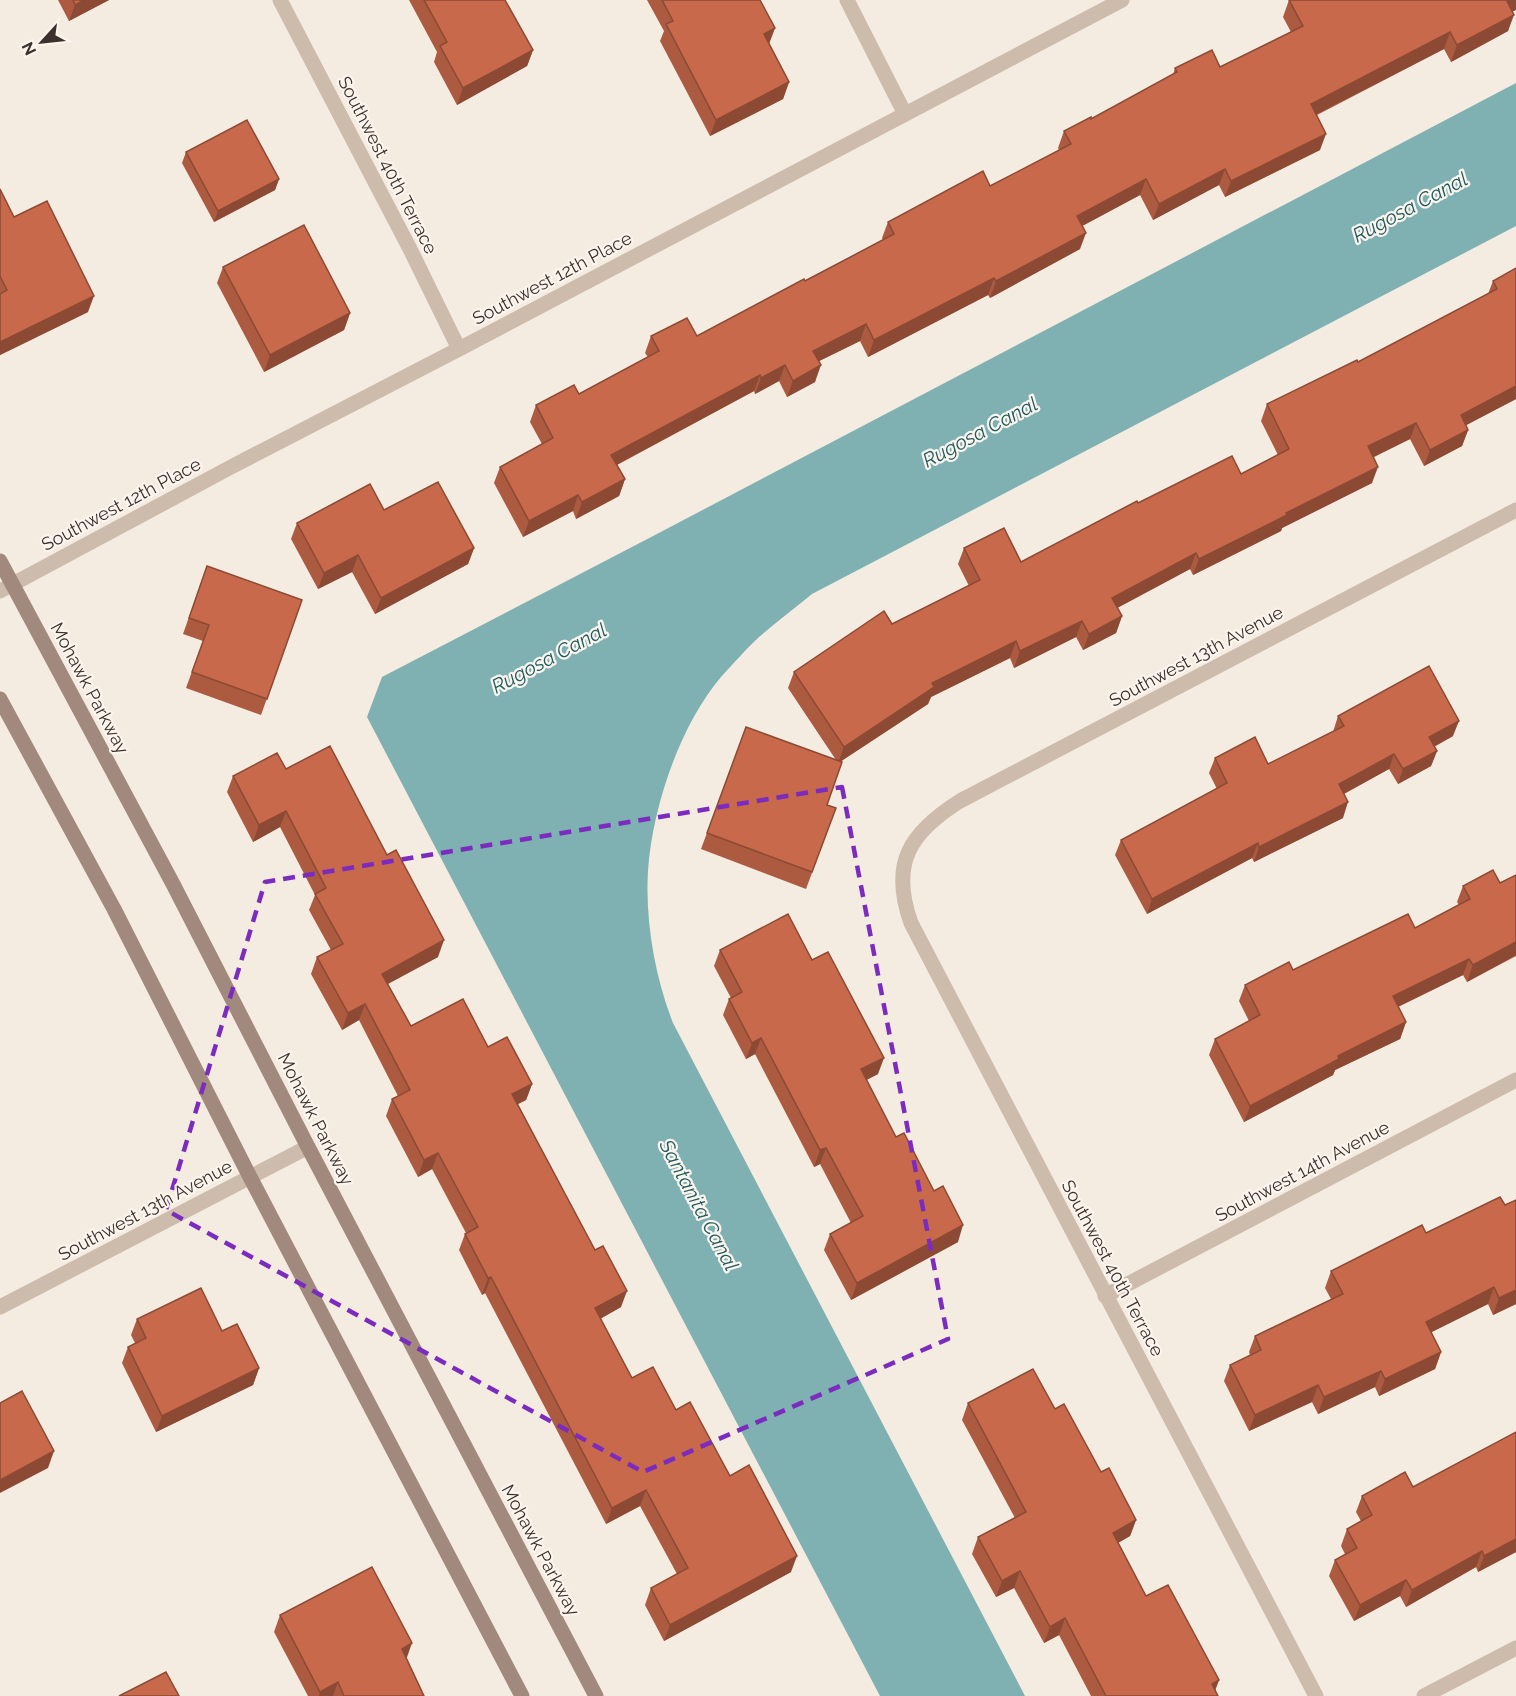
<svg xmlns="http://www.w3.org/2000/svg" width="1516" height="1696" viewBox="0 0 1516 1696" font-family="Raleway,sans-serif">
	<rect width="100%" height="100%" fill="#f4ebe1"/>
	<path fill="#7fb0b2" d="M1516,83V226L812,594C794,609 776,622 759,637C746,649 733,664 721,677C680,725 652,808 648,871C645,921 655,977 673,1023L1025,1696H880L367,717L382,677L655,535Z"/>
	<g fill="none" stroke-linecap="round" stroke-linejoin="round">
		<g stroke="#cdbbac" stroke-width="15">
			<polyline points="280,0 410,249 459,349"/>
			<polyline points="847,0 905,114"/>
			<polyline points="0,591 231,467 459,349 1122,0"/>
			<polyline points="1105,1296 1516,1080"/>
			<polyline points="0,1307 308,1147"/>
			<path d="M1316,1696L911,923C890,864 909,833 960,801L1516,510"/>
			<polyline points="1424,1696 1516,1648"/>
		</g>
		<g stroke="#a18a7d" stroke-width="15">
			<polyline points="0,561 173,884 308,1147 596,1696"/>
			<polyline points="0,699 114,909 250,1177 522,1696"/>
		</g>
	</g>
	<g fill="#ac5a40">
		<polygon points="58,0 109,0 69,21"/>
		<polygon points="409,0 505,0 533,50 527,66 457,105 434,62 437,52"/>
		<polygon points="647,0 760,0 775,28 769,43 789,82 783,99 710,136 660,41 664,31"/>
		<polygon points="1289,0 1513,11 1508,31 1451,62 1444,49 1317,115 1320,150 1225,197 1219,185 1153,220 1140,195 1082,226 1080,249 990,298 988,295 868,357 860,341 819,361 815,382 787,397 779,381 755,394 754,391 617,465 625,479 619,496 576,519 573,511 523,537 494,483 500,467 542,444 530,422 536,405 579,394 648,357 645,353 651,336 697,336 883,240 882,238 888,222 990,186 1059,150 1058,148 1064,131 1091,119 1173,75 1175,68 1220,67 1291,32 1283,17"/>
		<polygon points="186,152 279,179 275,190 214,222 182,163"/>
		<polygon points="0,189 14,217 88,312 0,355"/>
		<polygon points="223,267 350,313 344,330 264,372 217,283"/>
		<polygon points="1516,268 1516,399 1466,425 1468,430 1462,446 1424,466 1410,439 1373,457 1372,483 1282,528 1281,531 1193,575 1190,569 1117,608 1122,616 1116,633 1083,650 1076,637 1014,668 1010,658 931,697 928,704 840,762 827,805 836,808 806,889 701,849 746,727 836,760 788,688 794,672 969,586 958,564 964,548 1021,562 1138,503 1241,474 1278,455 1261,421 1267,404 1358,362 1488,294 1493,281"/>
		<polygon points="384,510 474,548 468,564 375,614 352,572 318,589 291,539 297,523"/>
		<polygon points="207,566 302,600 261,715 186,688 203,641 183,634"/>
		<polygon points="1338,716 1453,736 1434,747 1437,751 1431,766 1398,784 1389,769 1344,794 1343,818 1254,862 1252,858 1147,914 1115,855 1121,840 1217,789 1209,773 1215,758 1268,764 1333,732"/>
		<polygon points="286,769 438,957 388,984 411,1026 488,1047 532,1084 526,1100 518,1104 621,1307 600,1319 632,1378 676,1410 730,1476 791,1572 664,1641 645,1605 651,1588 677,1574 640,1506 606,1524 485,1293 482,1295 459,1250 465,1234 466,1233 432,1169 418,1177 386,1116 392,1099 398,1096 359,1020 342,1030 311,974 317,957 331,950 309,910 315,895 280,827 253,842 227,792 233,776"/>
		<polygon points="1516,875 1516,956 1467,982 1463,975 1398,1007 1406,1022 1400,1039 1335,1070 1333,1075 1244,1122 1209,1055 1215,1039 1249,1021 1239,1001 1245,985 1293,970 1415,928 1459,905 1457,902 1463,886 1500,883"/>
		<polygon points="720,950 812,960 878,1074 866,1080 896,1137 958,1242 851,1300 824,1250 830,1234 851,1223 820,1164 814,1167 755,1054 746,1059 723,1015 729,999 731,998 714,966"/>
		<polygon points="1516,1200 1516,1304 1493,1315 1488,1304 1431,1332 1441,1352 1435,1369 1379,1396 1375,1387 1318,1414 1312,1402 1249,1431 1224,1381 1230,1365 1250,1355 1249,1352 1255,1336 1331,1299 1325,1288 1331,1271 1426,1233 1505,1205"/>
		<polygon points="137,1319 222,1331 259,1368 253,1385 156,1432 122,1363 128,1347 135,1343 131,1335"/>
		<polygon points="968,1403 1055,1409 1136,1520 1130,1536 1118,1543 1146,1596 1219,1680 1215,1690 1218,1696 1091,1696 1059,1635 1044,1643 1014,1588 996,1597 972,1554 978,1537 1015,1518 962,1420"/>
		<polygon points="1516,1432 1516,1552 1478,1572 1476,1567 1406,1607 1400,1596 1354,1621 1329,1576 1335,1560 1345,1554 1341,1546 1347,1529 1361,1521 1356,1512 1362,1496 1413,1487"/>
		<polygon points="280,1615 407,1659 424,1696 308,1696 274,1632"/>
	</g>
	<g fill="#8c4a34">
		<polygon points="84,0 109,0 69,21 75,5"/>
		<polygon points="1509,0 1516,0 1516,10 1501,17 1507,1"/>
		<polygon points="1514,15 1508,31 1451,62 1457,45"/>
		<polygon points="775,28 769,44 764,34"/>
		<polygon points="1450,32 1444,49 1305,120 1311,104"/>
		<polygon points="533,50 527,66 457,105 463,88"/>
		<polygon points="789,82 783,99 710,136 716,120"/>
		<polygon points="1326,134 1320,150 1225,197 1231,181"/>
		<polygon points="1225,169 1219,185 1153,220 1159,204"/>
		<polygon points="279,179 275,190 214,222 218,211"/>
		<polygon points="1146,179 1140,195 1071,232 1077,216"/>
		<polygon points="1086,233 1080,249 990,298 996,281"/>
		<polygon points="994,278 988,295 868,357 874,340"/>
		<polygon points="94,296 88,312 0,355 0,342"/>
		<polygon points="350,313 344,330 264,372 270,355"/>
		<polygon points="866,324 860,341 807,367 813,351"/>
		<polygon points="785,365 779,381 755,394 761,378"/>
		<polygon points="821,365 815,382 787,397 793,381"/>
		<polygon points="760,375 754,391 605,471 611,455"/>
		<polygon points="1516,386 1516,399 1455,431 1461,415"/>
		<polygon points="1416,423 1410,439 1362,463 1368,446"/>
		<polygon points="1468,430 1462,446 1424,466 1430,450"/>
		<polygon points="1378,467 1372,483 1282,528 1281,531 1193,575 1199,559 1286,513"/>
		<polygon points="625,479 619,496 576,519 582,502"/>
		<polygon points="578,495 573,511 523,537 529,521"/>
		<polygon points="474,548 468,564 375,614 381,598"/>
		<polygon points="1196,553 1190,569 1106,614 1112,598"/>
		<polygon points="358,555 352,572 318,589 324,573"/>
		<polygon points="1122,616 1116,633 1083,650 1089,634"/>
		<polygon points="1082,621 1076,637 1014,668 1020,651"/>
		<polygon points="1016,641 1010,658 931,697 928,704 838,763 844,747 932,683"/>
		<polygon points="1459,721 1453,736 1424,752 1429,737"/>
		<polygon points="1437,751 1431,766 1398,784 1403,769"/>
		<polygon points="1394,754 1389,769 1334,799 1339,784"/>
		<polygon points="1348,802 1343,818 1254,862 1259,847"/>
		<polygon points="286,811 280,827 253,842 259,825"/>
		<polygon points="1258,843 1252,858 1147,914 1152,899"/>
		<polygon points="444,940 438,957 376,990 382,974"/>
		<polygon points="1516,942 1516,955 1467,982 1473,965"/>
		<polygon points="1469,959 1463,975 1387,1012 1393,996"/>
		<polygon points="365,1004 359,1020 342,1030 348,1013"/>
		<polygon points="1406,1022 1400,1039 1335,1070 1333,1075 1244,1122 1250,1106 1338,1056"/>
		<polygon points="761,1038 755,1054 746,1059 752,1043"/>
		<polygon points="884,1058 878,1074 855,1086 861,1069"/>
		<polygon points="532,1084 526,1100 506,1110 512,1094"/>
		<polygon points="826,1148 820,1164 814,1167 820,1150"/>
		<polygon points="438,1153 432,1169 418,1177 424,1160"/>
		<polygon points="963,1225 958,1242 851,1300 857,1283"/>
		<polygon points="491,1277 485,1293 482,1295 488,1278"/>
		<polygon points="1494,1287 1488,1304 1420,1338 1426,1322"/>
		<polygon points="1516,1290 1516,1304 1493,1315 1499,1298"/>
		<polygon points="627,1291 621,1307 589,1325 595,1308"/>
		<polygon points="1441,1352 1435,1369 1379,1396 1385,1379"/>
		<polygon points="259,1368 253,1385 156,1432 162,1416"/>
		<polygon points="1381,1371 1375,1387 1318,1414 1324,1397"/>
		<polygon points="1318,1385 1312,1402 1249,1431 1255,1415"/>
		<polygon points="54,1451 48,1468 0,1493 0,1480"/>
		<polygon points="646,1490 640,1506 606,1524 612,1508"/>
		<polygon points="1136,1520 1130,1536 1107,1549 1113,1533"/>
		<polygon points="1516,1539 1516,1552 1478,1572 1484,1556"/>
		<polygon points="1482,1551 1476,1567 1406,1607 1412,1590"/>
		<polygon points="797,1556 791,1572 664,1641 670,1625"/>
		<polygon points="1020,1571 1014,1588 996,1597 1002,1581"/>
		<polygon points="1406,1580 1400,1596 1354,1621 1360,1605"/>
		<polygon points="1065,1618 1059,1635 1044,1643 1050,1627"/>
		<polygon points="412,1643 406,1660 402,1649"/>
		<polygon points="1219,1680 1213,1696 1212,1684"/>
		<polygon points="338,1682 333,1696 319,1696 320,1692"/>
	</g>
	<g fill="#c8694b" stroke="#8c4a34" stroke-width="1.5">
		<polygon points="73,0 84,0 75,5"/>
		<polygon points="424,0 505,0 533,50 463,88 440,46 447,42"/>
		<polygon points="662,0 760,0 775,28 764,34 789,82 716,120 666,24 673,21"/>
		<polygon points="1289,0 1509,0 1507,1 1514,15 1457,45 1450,32 1311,104 1326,134 1231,181 1225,169 1159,204 1146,179 1077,216 1086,233 996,281 994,278 874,340 866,324 813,351 821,365 793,381 785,365 761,378 760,375 611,455 625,479 582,502 578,495 529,521 500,467 553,438 536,405 574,385 579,394 659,351 651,336 687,318 697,336 804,279 805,281 894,234 888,222 983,171 990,186 1071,144 1064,131 1091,117 1091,119 1177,72 1175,68 1212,50 1220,67 1303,26"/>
		<polygon points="247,120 279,179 218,211 186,152"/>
		<polygon points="0,189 14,217 47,201 94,296 0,342 0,294 7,290 0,276"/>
		<polygon points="304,225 350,313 270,355 223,267"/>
		<polygon points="1516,268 1516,386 1461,415 1468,430 1430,450 1416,423 1368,446 1378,467 1286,513 1287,515 1199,559 1196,553 1112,598 1122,616 1089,634 1082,621 1020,651 1016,641 932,683 934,687 844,747 794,672 884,611 892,624 980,580 964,548 1004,528 1021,562 1137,501 1138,503 1232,456 1241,474 1289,449 1267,404 1357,360 1358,362 1497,289 1493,281"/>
		<polygon points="438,482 474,548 381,598 358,555 324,573 297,523 370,484 384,510"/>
		<polygon points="207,566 302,600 267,699 192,672 209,625 189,618"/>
		<polygon points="1429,666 1459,721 1429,737 1437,751 1403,769 1394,754 1339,784 1348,802 1259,847 1258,843 1152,899 1121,840 1227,783 1215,758 1255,737 1268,764 1344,726 1338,716"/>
		<polygon points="746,727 842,762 827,805 836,808 812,872 707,833"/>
		<polygon points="330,746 387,855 396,850 444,940 382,974 411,1026 463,999 488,1047 507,1037 532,1084 512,1094 595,1250 603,1246 627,1291 595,1308 632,1378 653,1367 676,1410 690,1402 730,1476 749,1465 797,1556 670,1625 651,1588 688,1568 646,1490 612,1508 491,1277 488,1278 465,1234 478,1227 438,1153 424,1160 392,1099 410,1090 365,1004 348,1013 317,957 343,944 315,894 326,888 286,811 259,825 233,776 277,753 286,769"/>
		<polygon points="1493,870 1500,883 1516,875 1516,942 1473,965 1469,959 1393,996 1406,1022 1338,1056 1339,1059 1250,1106 1215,1039 1260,1015 1245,985 1289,962 1293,970 1408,914 1415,928 1470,899 1463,886"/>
		<polygon points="788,914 812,960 828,952 884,1058 861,1069 896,1137 904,1133 934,1191 943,1186 963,1225 857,1283 830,1234 863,1216 826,1148 820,1150 761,1038 752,1043 729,999 742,992 720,950"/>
		<polygon points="1500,1197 1505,1205 1516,1200 1516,1290 1499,1298 1494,1287 1426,1322 1441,1352 1385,1379 1381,1371 1324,1397 1318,1385 1255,1415 1230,1365 1261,1350 1255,1336 1343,1294 1331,1271 1422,1225 1426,1233"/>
		<polygon points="201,1288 222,1331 237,1324 259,1368 162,1416 128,1347 146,1338 137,1319"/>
		<polygon points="1033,1369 1055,1409 1064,1404 1101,1472 1109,1468 1136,1520 1113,1533 1146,1596 1168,1585 1219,1680 1212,1684 1218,1696 1106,1696 1065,1618 1050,1627 1020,1571 1002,1581 978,1537 1026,1512 968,1403"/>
		<polygon points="22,1391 54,1451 0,1480 0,1403"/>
		<polygon points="1516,1432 1516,1539 1484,1556 1482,1551 1412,1590 1406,1580 1360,1605 1335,1560 1357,1548 1347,1529 1372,1515 1362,1496 1405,1472 1413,1487"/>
		<polygon points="372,1567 412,1643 402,1649 424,1696 344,1696 338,1682 320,1692 280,1615"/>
		<polygon points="166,1672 179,1696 119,1696"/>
	</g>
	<path fill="none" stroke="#7b2cbf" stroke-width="4.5" stroke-dasharray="12 8" stroke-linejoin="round" d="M842,787L948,1339L643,1472L166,1210L265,882Z"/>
	<g text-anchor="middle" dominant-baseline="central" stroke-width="4.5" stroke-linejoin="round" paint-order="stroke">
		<g font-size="18" fill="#3b302b" stroke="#fbf5ee">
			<text transform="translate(388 165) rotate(63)">Southwest 40th Terrace</text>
			<text transform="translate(552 278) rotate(-28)">Southwest 12th Place</text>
			<text transform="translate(121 504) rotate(-28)">Southwest 12th Place</text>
			<text transform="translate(1196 656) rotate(-28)">Southwest 13th Avenue</text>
			<text transform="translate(90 688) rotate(62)">Mohawk Parkway</text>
			<text transform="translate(316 1119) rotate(63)">Mohawk Parkway</text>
			<text transform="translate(1302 1171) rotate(-28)">Southwest 14th Avenue</text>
			<text transform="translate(145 1210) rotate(-28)">Southwest 13th Avenue</text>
			<text transform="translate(1113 1268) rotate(62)">Southwest 40th Terrace</text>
			<text transform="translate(541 1550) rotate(62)">Mohawk Parkway</text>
		</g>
		<g font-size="20" font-style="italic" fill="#1f5a5e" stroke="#fbf5ee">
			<text transform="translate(1410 207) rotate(-28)">Rugosa Canal</text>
			<text transform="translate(980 432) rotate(-28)">Rugosa Canal</text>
			<text transform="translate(549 658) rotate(-28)">Rugosa Canal</text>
			<text transform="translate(699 1205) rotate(62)">Santanita Canal</text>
		</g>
	</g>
	<g transform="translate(42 42) rotate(243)" stroke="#fbf5ee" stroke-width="4.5" paint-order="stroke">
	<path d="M0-4.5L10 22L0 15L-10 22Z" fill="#3b302b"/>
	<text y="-9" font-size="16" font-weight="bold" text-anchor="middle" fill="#3b302b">N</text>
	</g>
</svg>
